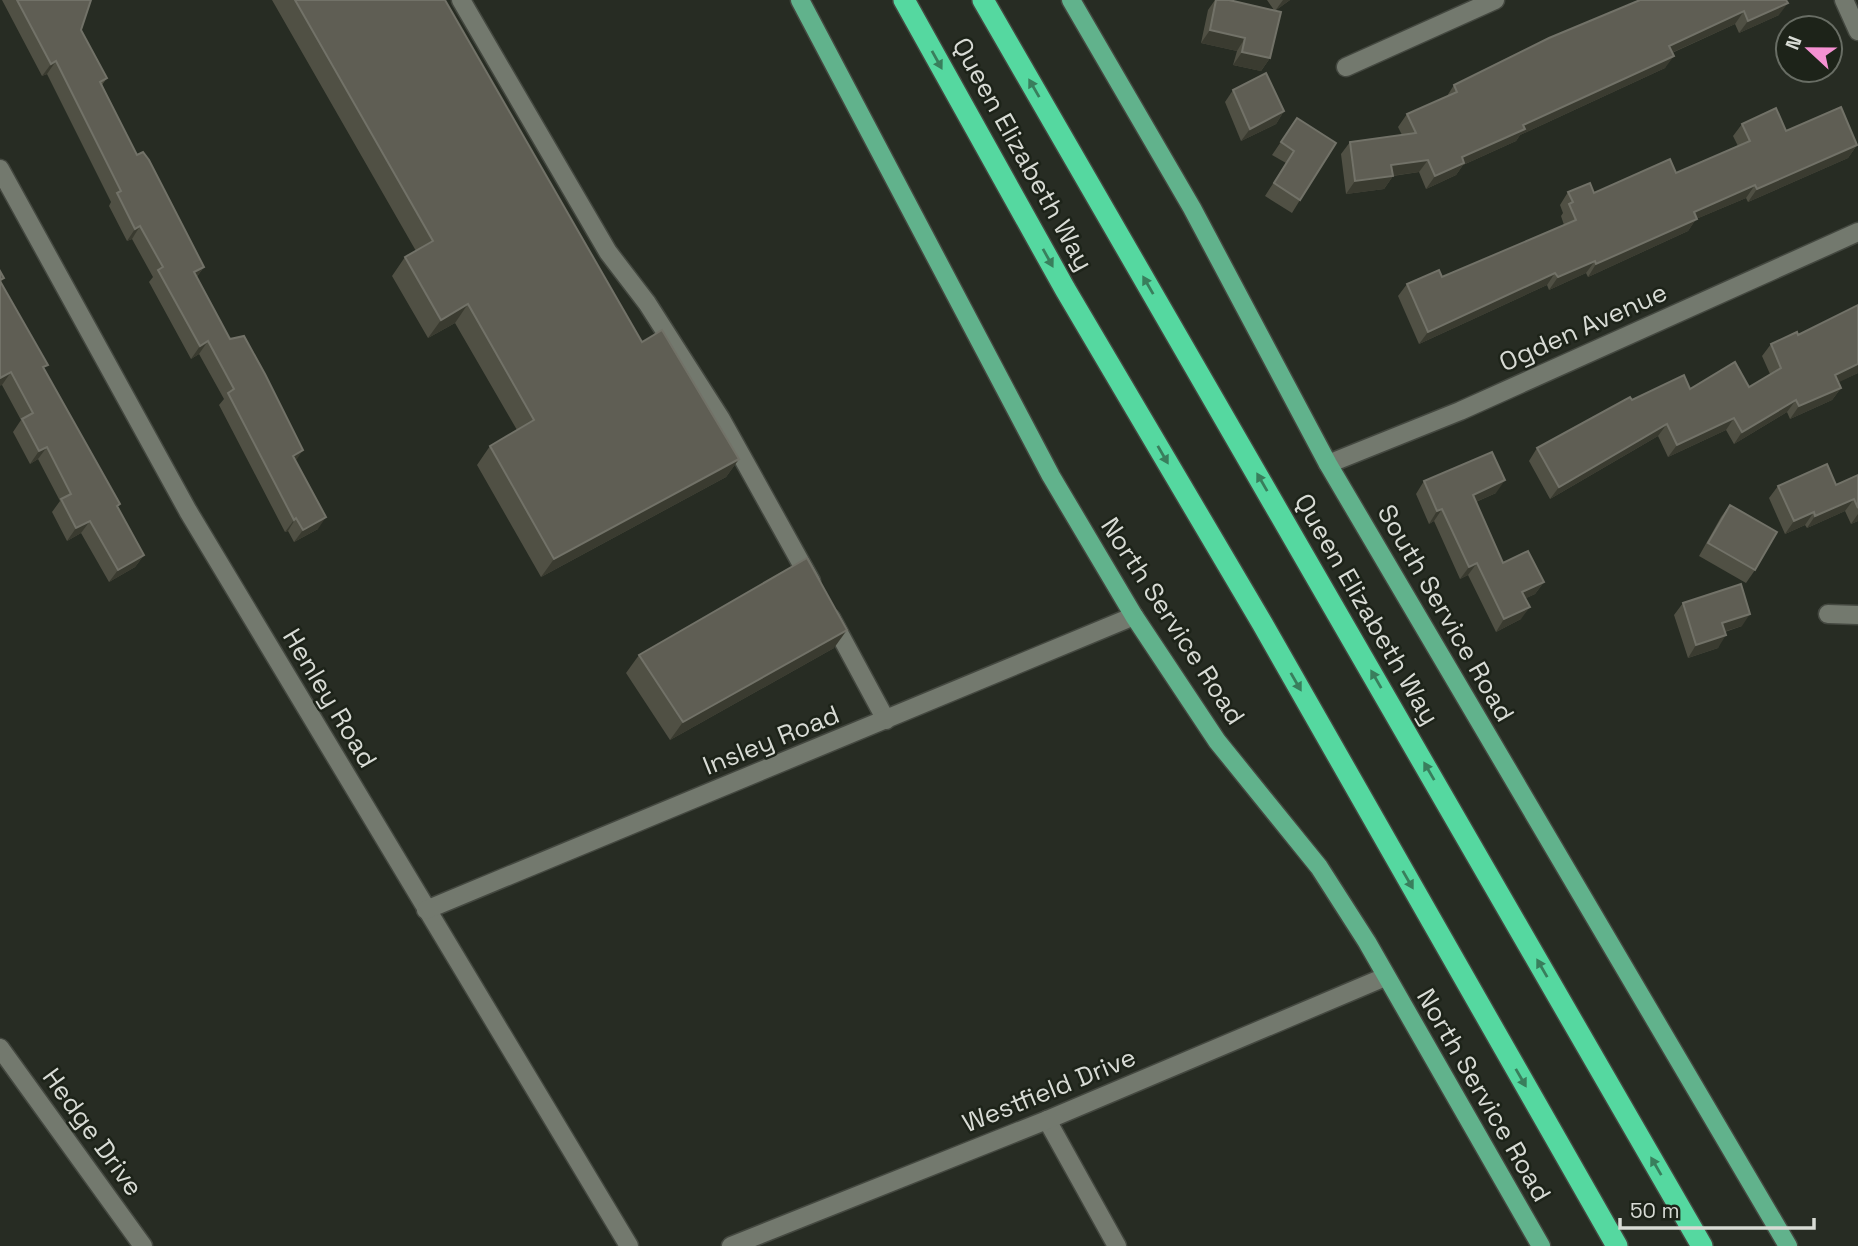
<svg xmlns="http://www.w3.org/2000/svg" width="1858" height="1246" viewBox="0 0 1858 1246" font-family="'Space Grotesk',sans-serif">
	<rect width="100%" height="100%" fill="#272c23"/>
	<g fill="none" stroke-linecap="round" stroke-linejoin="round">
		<defs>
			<g id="minor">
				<polyline points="461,0 608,252 647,303 721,419 811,581"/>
				<polyline points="1844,0 1858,31"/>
				<polyline points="1346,67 1495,0"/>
				<polyline points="0,169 188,511 629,1246"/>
				<polyline points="1328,464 1460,411 1858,232"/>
				<polyline points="1828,614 1858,615"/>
				<polyline points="831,618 886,720"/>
				<polyline points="426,910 1134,616"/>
				<polyline points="0,1048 143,1246"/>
				<polyline points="1047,1120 1117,1246"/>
				<polyline points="731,1246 1047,1120 1385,977"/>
			</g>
			<g id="major">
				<polyline points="800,0 1051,476 1134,616 1217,741 1319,867 1367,942 1541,1246"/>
				<polyline points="1071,0 1192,208 1328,464 1788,1246"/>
			</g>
			<g id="highway">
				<polyline points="904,0 1065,289 1262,623 1617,1246"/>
				<polyline points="983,0 1702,1246"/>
			</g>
		</defs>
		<use href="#minor" stroke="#444840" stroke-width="21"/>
		<use href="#major" stroke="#444840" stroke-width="21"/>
		<use href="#highway" stroke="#444840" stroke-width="24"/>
		<use href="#minor" stroke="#73796e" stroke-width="18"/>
		<use href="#major" stroke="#61b28c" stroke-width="18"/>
		<use href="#highway" stroke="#55d8a0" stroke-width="21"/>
	</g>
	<g fill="#505044">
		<polygon points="2,0 90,0 81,30 107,78 102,85 137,155 204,267 196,278 296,461 318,529 294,542 288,531 285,532 219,405 224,399 199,354 191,359 149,282 153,277 132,239 127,241 109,206 111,202 47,74 42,76"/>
		<polygon points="272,0 445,0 642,342 739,459 726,477 541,577 477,465 490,446 517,430 455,323 428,338 392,276 405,257 416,251"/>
		<polygon points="1215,0 1229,0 1274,10 1267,0 1290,0 1276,10 1270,58 1261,71 1233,65 1237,51 1201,43 1208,10"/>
		<polygon points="1640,0 1779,15 1739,33 1735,24 1672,53 1665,68 1520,135 1516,141 1463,165 1456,175 1426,189 1419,172 1393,176 1384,189 1346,194 1341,154 1350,142 1402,135 1398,127 1407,114 1447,96 1454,85"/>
		<polygon points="1233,90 1284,111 1276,124 1241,141 1225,102"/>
		<polygon points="1297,118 1300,200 1292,213 1265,196 1286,163 1272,155"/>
		<polygon points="1742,124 1857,145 1848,158 1748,202 1746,198 1696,219 1688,231 1588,277 1586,273 1549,290 1547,285 1419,344 1398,296 1407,284 1442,277 1564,225 1561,216 1563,213 1560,205 1568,192 1594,193 1676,173 1738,146 1733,136"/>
		<polygon points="0,271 4,278 1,282 44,369 117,508 144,555 135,567 109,582 81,533 67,541 52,512 60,501 38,459 30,464 13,432 21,420 2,385"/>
		<polygon points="1858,305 1858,373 1838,382 1841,388 1832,400 1790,419 1787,412 1734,444 1726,430 1668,457 1658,436 1550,499 1529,461 1537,448 1632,400 1690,389 1749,387 1770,374 1762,356 1771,344 1798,335"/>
		<polygon points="1858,475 1858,521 1851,524 1845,511 1807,528 1805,525 1785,534 1769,498 1778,486 1836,485"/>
		<polygon points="1424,481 1496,493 1476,502 1503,563 1544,582 1535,594 1526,598 1521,619 1496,632 1468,575 1460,579 1434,521 1429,524 1416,494"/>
		<polygon points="1730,505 1755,570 1746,583 1699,556 1721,517"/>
		<polygon points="1683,603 1742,626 1725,632 1718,648 1688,658 1674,615"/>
		<polygon points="834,648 670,740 626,673 639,655"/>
	</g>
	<g fill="#3a3b30">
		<polygon points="1283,0 1290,0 1275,11"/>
		<polygon points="1788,3 1779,15 1739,33 1748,21"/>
		<polygon points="1744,11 1735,24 1660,58 1669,46"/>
		<polygon points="1210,30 1245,38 1237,51 1201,43"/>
		<polygon points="1242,52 1270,58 1261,71 1233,65"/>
		<polygon points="1674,56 1665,68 1520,135 1516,141 1463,165 1456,175 1426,189 1435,176 1462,157 1523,125"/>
		<polygon points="56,61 47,74 42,76 51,64"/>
		<polygon points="1284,111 1276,124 1241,141 1250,129"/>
		<polygon points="1857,145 1848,158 1748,202 1757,189"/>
		<polygon points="1428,160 1419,172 1383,177 1391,165"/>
		<polygon points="1393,176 1384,189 1346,194 1355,181"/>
		<polygon points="1755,185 1746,198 1696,219 1688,231 1588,277 1596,264 1694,212"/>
		<polygon points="140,226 132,239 127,241 135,229"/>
		<polygon points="1595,261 1586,273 1549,290 1558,277"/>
		<polygon points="204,267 195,279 194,272"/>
		<polygon points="1555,273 1547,285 1419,344 1428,332"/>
		<polygon points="468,304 455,323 428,338 441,320"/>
		<polygon points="208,341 199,354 191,359 200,346"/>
		<polygon points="1858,364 1858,373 1827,388 1835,375"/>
		<polygon points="11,372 2,385 0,386 0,378"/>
		<polygon points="1841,388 1832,400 1790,419 1799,406"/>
		<polygon points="1796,400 1787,412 1734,444 1742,432"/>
		<polygon points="1734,418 1726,430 1668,457 1677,445"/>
		<polygon points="1667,424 1658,436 1550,499 1559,487"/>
		<polygon points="47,447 38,459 30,464 39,451"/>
		<polygon points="303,450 295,462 293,456"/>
		<polygon points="739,459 726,477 541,577 554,559"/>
		<polygon points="1505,480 1496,493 1464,507 1473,495"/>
		<polygon points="1854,499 1845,511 1807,528 1815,516"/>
		<polygon points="1442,509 1434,521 1429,524 1437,511"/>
		<polygon points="1814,512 1805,525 1785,534 1794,521"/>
		<polygon points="1858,514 1858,521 1851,524"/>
		<polygon points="326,517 318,529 294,542 303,530"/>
		<polygon points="296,518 288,531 285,532 294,520"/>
		<polygon points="90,521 81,533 67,541 76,528"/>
		<polygon points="144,555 135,567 109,582 118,570"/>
		<polygon points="1477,563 1468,575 1460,579 1469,567"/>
		<polygon points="1544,582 1535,594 1514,604 1522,592"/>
		<polygon points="1530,607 1521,619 1496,632 1504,619"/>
		<polygon points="1750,614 1742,626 1713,635 1722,623"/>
		<polygon points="847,630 834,648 670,740 683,722"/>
		<polygon points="1726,635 1718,648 1688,658 1696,645"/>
	</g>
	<g fill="#5f5e54" stroke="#727268" stroke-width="2">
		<polygon points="17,0 91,0 81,30 107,78 100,82 137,155 143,152 149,160 204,267 194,272 230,339 244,336 265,374 303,450 293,456 326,517 303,530 296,518 294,520 228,393 234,389 208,341 200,346 158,270 163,267 140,226 135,229 117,193 121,191 56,61 51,64"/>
		<polygon points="295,0 445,0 642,342 662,330 739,459 554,559 490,446 534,420 468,304 441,320 405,257 433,241"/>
		<polygon points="1216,0 1229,0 1281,12 1270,58 1242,52 1245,38 1210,30"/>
		<polygon points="1640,0 1786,0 1788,3 1748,21 1744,11 1669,46 1674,56 1523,125 1525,129 1462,157 1464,163 1435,176 1428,160 1391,165 1393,176 1355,181 1350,142 1416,133 1407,114 1457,92 1454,85 1549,38"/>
		<polygon points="1266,73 1284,111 1250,129 1233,90"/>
		<polygon points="1841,107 1857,145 1757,189 1755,185 1694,212 1697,219 1596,264 1595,261 1558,277 1555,273 1428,332 1407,284 1439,270 1442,277 1576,220 1569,204 1573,202 1568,192 1590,183 1594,193 1670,159 1676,173 1750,141 1742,124 1776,108 1786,131"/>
		<polygon points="1297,118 1336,143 1300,200 1274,183 1294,151 1281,142"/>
		<polygon points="0,271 4,278 0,280"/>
		<polygon points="0,281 48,365 43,367 120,504 117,506 144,555 118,570 90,521 76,528 61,499 71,494 47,447 39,451 22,419 33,413 11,372 0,378"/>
		<polygon points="1858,305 1858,364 1835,375 1841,388 1799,406 1796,400 1742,432 1734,418 1677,445 1667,424 1559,487 1537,448 1630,397 1632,400 1684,375 1690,389 1735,362 1749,387 1781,368 1771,344 1797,332 1798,335"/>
		<polygon points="1492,452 1505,480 1473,495 1503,563 1528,551 1544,582 1522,592 1530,607 1504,619 1477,563 1469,567 1442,509 1437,511 1424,481"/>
		<polygon points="1827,464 1836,485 1858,475 1858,508 1854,499 1815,516 1814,512 1794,521 1778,486"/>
		<polygon points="1730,505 1777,532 1755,570 1708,543"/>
		<polygon points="807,558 847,630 683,722 639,655"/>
		<polygon points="1741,584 1750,614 1722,623 1726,635 1696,645 1683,603"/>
	</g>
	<defs><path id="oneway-solid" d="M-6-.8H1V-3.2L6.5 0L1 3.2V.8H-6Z" transform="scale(1.75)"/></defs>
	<g fill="#397e5c">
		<use href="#oneway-solid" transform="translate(937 60) rotate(61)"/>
		<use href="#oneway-solid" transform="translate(1034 88) rotate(-120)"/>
		<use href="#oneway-solid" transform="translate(1048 258) rotate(61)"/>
		<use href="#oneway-solid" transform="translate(1148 285) rotate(-120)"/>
		<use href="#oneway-solid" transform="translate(1163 455) rotate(60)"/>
		<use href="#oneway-solid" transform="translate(1262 482) rotate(-120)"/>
		<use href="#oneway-solid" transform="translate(1376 679) rotate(-120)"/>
		<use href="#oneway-solid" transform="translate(1296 682) rotate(60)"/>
		<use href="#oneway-solid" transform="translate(1429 771) rotate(-120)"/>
		<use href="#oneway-solid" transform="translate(1408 880) rotate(60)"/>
		<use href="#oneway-solid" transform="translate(1542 968) rotate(-120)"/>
		<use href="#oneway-solid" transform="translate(1521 1078) rotate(60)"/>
		<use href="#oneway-solid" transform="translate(1656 1166) rotate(-120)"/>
	</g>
	<g text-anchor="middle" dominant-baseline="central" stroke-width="5" stroke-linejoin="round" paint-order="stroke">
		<g font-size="26" fill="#d8dbd5" stroke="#1d2319">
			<text transform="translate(1023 154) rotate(61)">Queen Elizabeth Way</text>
			<text transform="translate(1583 327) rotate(-24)">Ogden Avenue</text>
			<text transform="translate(1367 609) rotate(60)">Queen Elizabeth Way</text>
			<text transform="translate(1446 613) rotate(60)">South Service Road</text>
			<text transform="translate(1173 621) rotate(57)">North Service Road</text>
			<text transform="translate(330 698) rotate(59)">Henley Road</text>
			<text transform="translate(771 740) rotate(-22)">Insley Road</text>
			<text transform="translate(1049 1090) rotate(-22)">Westfield Drive</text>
			<text transform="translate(1484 1095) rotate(60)">North Service Road</text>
			<text transform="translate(93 1132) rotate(54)">Hedge Drive</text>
		</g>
	</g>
	<g transform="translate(1809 49) rotate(292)"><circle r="33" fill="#1d2319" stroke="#686d64" stroke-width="2"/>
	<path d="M0-5L12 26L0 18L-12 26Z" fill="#f591d2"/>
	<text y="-10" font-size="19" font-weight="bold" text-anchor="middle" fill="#d8dbd5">N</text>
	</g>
	<path d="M1620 1218v10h194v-10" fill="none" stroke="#d8dbd5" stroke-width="3.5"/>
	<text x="1630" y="1218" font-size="21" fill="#d8dbd5" stroke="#1d2319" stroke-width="5" paint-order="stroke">50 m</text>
</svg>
